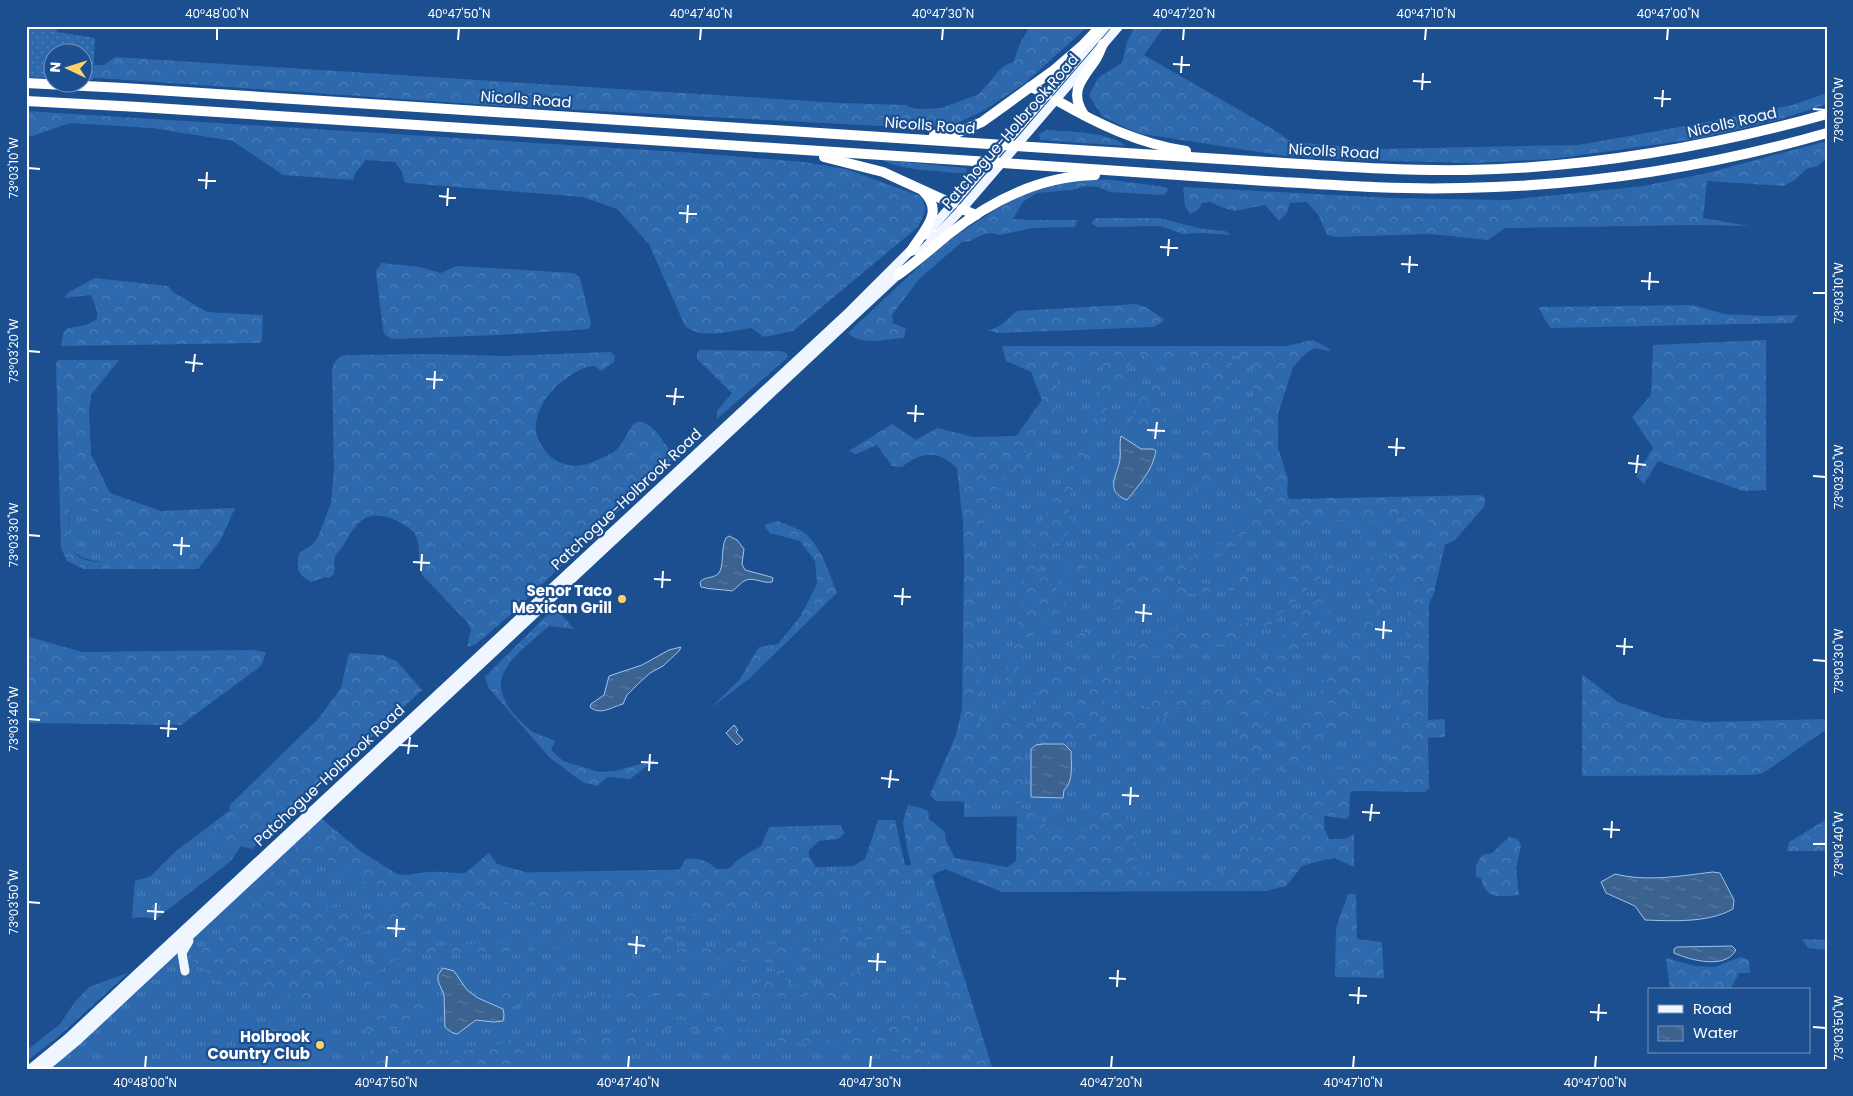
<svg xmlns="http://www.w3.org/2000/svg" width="1853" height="1096" viewBox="0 0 1853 1096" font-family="Poppins,sans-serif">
	<defs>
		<pattern id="grass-tufts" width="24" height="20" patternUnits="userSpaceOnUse" patternTransform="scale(1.25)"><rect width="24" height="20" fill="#2e69ad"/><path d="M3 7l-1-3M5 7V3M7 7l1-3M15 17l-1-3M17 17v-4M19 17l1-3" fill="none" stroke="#4d80b9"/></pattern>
		<pattern id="forest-crowns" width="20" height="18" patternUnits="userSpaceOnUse" patternTransform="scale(1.25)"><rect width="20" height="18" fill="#2e69ad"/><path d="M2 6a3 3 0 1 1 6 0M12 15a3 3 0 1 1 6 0" fill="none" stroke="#4d80b9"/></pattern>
		<pattern id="park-dots" width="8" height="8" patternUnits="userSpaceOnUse" patternTransform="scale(1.25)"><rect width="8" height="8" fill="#2e69ad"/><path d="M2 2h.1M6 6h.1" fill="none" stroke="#4d80b9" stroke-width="1.8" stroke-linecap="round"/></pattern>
		<pattern id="water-ripples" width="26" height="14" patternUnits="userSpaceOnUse" patternTransform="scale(1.25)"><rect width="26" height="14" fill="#3c6290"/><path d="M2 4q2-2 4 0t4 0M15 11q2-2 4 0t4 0" fill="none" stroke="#597aa1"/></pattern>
	</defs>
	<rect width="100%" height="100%" fill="#1b4f8f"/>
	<g fill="url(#grass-tufts)">
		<polygon points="1042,346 1279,351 1259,434 1277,504 1441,507 1419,573 1418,781 1325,780 1324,839 1275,887 1029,887 1029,816 964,817 966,454 1015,454 1046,405"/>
		<path d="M70,507L92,511L113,520L116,527V554L103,563C60,554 68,545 70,507Z"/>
		<polygon points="322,819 389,875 921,865 982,1070 42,1070 201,924"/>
		<polygon points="1827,825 1827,844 1811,844 1808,839 1819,828"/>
		<polygon points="208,827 214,833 231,861 156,919 143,917 132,918 135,881 151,876 176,851"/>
	</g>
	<g fill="url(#forest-crowns)" fill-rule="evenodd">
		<polygon points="26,26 54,26 57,35 87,39 90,65 104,65 115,57 841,103 908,105 908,107 919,109 941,108 979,94 1002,67 1014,61 1019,45 1030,26 1086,26 1085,29 1025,83 983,111 953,125 917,128 503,106 83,77 82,52 52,52"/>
		<polygon points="1135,26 1165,26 1144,55 1274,130 1292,142 1373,149 1578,145 1691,125 1792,105 1827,93 1827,104 1778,120 1697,139 1552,159 1474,163 1355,160 1285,156 1137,133 1102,116 1089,95 1098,78 1122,63 1127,42"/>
		<path d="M26,111L681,152L804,162L846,169L920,196C929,209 924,214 918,227L793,331L764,337L751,328C730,331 702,340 685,326L649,244L617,209L583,197L407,183L404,181L402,172L395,162L366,160L356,172L353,180L283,175L233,141L152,128L70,123L26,138Z"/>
		<path d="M1047,130C1070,132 1107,131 1126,146L1040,140L1039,134Z"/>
		<polygon points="1827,141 1827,158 1818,166 1806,169 1795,180 1783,186 1707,181 1703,218 1749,226 1695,225 1505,228 1488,240 1430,234 1335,237 1327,235 1319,216 1307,202 1290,203 1287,213 1279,221 1265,205 1234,211 1221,207 1210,202 1202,203 1198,210 1190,214 1185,206 1183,187 1390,198 1508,200 1644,186 1707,173"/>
		<path d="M882,160L966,168L967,172C956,174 947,172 936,171C914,169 903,169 882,160Z"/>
		<path d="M1087,179L1113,180L1165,187L1169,189L1164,195L1110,192L1098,187L1086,186L1071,190L1037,193L1023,202L1013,219L1032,220H1077L1075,227L1032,228L1000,235L991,233L982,235L970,241L962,242L919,279L892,315L893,323L906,329L904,338C888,339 860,346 848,333L944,243L981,219L1017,196L1055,184Z"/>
		<polygon points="1096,218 1159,218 1202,229 1225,231 1231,235 1201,233 1183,234 1160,226 1097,227 1091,223"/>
		<polygon points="382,263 419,267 441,273 456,266 574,273 580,278 591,323 589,329 499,335 392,339 385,335 383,329 376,272 377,269"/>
		<polygon points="95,278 168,286 173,292 207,312 263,315 262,339 260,343 61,346 63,333 68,328 86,325 97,319 97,311 91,295 64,298 69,292"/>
		<polygon points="1136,304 1146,307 1165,320 1154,327 997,333 985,329 991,330 1001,325 1017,311"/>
		<polygon points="1693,305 1724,314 1765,316 1798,315 1792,323 1551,328 1546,322 1539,307"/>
		<path d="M1313,340L1330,349L1329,351L1314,348L1303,356L1293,367L1278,414V448L1288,479L1287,492L1289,499L1481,495L1485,498L1484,507L1455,540L1445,545L1434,593L1429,604L1428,720L1445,719V737L1428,738L1429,788L1425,792L1354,791L1350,793L1349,817L1347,819L1318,815L1309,807L1317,798L1327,777L1339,769L1374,767L1388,760L1396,751L1413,561L1430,522L1427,518L1418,515L1388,521L1335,520L1292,528L1258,529L1247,532L1232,550L1177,577L1178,584C1205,588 1227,581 1253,574L1254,581L1243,589L1178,595L1131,601L1116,608H1100L1099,600L1113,590L1220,544L1247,518L1256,504L1253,371L1251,362L1240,356H1232V373L1216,447L1214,487L1205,498L1191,505L1187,499L1194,488L1196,473L1202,408L1197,364L1164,359L1147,367L1143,354L1137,356L1132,361L1095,431L1067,505L1073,524L1059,546L1035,572L1040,578L1051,576L1143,533L1156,536L1136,547L1065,577L1057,584V595L1071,606L1038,625L1013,680L1003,708L1016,723L1023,719L1060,658L1081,632H1087C1084,668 1049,691 1035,722L1044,723L1060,716L1084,687L1117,654L1169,632L1190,628L1216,629L1270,618L1280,611L1289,597L1291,589V572L1299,560L1317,557L1329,561L1344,559V566L1332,569L1309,587L1273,624L1240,641L1187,653L1130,662L1118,671L1114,685L1121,701H1104L1098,734L1091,740L1025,742L1024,803L936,801L930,795L956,735L962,709L964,560L963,524L957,468C938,450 922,451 902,467L892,466L877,445L856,454L849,451L892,424L916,440L938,428L973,437L1016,436L1042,400L1031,372L1006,361L1002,346H1286ZM1063,357L1103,361V371L1094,419L1079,453L1030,544L1024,573L1022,600L1017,632L995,724L989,732L982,729C980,724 978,719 977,714C976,702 979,689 979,676C976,618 968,515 1010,470L1022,469L1051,425L1058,398L1056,368Z"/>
		<polygon points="1766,340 1766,490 1743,491 1658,461 1644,484 1636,476 1653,448 1632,417 1651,395 1653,345"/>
		<polygon points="700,350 781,351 786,353 788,357 717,419 717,411 732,393 697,359 697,353"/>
		<path d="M611,352L615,356L614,362L601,371L595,366C583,366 574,373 564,380C549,390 534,412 536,431C537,439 542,446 546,452C560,468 579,469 597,460C604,457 612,454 617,449C624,442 628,431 634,423C650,417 662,441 671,451L673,457L671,461L510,615L476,644L467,647L471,630L467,622L422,575C417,562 422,547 415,534C410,528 400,522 393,519C363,508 356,525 343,546C341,549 337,552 336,555C333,560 335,568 334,574L329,578L325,577L311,582L302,576L298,570V556L300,552L311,546L318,537L331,503L334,469L332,370C335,360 337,356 349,355L432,354L503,356Z"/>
		<path d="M58,360H119L91,395L89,413L91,454L110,493L161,511L235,508L220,541L198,569H84L67,561L61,548L56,363ZM70,507L92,511L113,520L116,527V554L103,563C96,562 89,561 83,559C63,552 68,525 70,507Z"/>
		<polygon points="1154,378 1159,383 1162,400 1164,423 1157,442 1144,439 1130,425 1134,408"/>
		<path d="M778,521C786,525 796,527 803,532C821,545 829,573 837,593L750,678L711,708L740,679L759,647L778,644L800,617L817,584L815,561L800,541L770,533L765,527L766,524Z"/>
		<polygon points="1400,554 1395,577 1386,594 1371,637 1356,698 1345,727 1300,759 1289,777 1285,793 1274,788 1300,730 1319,698 1329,662 1362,615 1372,591 1371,572 1359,558"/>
		<path d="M1334,592L1338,601C1319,626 1295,647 1280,675C1271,691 1274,711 1259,724L1264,734L1257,781L1247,782L1239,777V733L1241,711C1228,710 1182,704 1173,709C1167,713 1164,719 1161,725L1156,709L1131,702L1147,699L1157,690L1200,693L1212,689L1251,687L1280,638L1308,605Z"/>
		<path d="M551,611L559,612L574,629L549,626C536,638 507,659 502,677C496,698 516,718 530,730C537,735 547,737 555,741L551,750L563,761L599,772L615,771L657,759L630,779L608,777L597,786L582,782L549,757L488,687L485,677Z"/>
		<polygon points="26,636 82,652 253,650 266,652 262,664 257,669 181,725 26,723"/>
		<polygon points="349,653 382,655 397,661 422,690 252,849 241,846 231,861 214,833 208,827 230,810 230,805 318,719 341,688"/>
		<polygon points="1582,674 1618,702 1665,718 1707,722 1827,719 1827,729 1763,773 1752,775 1582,776"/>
		<path d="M1243,794L1249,801L1250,837L1257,839C1270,830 1267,817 1276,804L1299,810L1315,818L1322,824L1329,839H1345L1354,834V867L1334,858L1316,862L1302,866L1286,886L1266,891L1002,892L945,869L932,875L993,1070H974L967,1045L936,960L927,922L928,914L924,895L913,872L907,848L903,821L908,805L918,807L928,811L929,819L945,832L946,841L955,858L1007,867L1016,861L1017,808L1040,814L1046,828L1080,835L1088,826L1092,812L1126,811C1138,824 1132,851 1134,869L1145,872L1186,874L1197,880L1221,871L1228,870L1241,856L1238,835L1240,797Z"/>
		<polygon points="1827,819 1827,825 1819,828 1809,840 1811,844 1827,844 1827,851 1787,851 1789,842"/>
		<path d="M878,820H895L908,878L905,881L892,883L863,896L778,899L750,905L705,920L689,913L683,899L639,902L571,898L541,906L523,903L451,909L399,930H376L355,934L346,945L343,970L324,999C302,1001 299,1007 283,989L219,985L211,975L193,961L195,951L204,948L220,937L225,920L256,888L308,837L322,828L330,832L402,877C425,870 441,871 464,874L489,853L497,864L532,874L657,875L677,873L686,859C703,857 710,863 722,874L732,866L737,860L761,846L769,827L840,825L845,833L838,839L819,841L809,850V856L819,872L845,871L865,859ZM326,858L384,895L391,903C371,920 373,910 353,907C346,906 340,907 333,907C317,905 309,897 299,884L307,871Z"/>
		<path d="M1509,837L1518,839L1521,845L1516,869L1519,895C1500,896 1486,901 1481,878L1476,877V866L1482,855L1492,853Z"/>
		<polygon points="1348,894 1356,894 1357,939 1382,942 1384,978 1335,977 1336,928"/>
		<path d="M881,920L903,921L911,925L907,931L892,937L845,942L793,956L784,963V977L791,985L835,981L884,959L883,966L869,972L855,989L841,1000L833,999L826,994L749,998L743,994L742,990C751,982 763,982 774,976L775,971L772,962L687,959L621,946L407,955C384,964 377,969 368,993L360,995L350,988L349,978C362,959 383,951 405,947L657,936L685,925L689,931L688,936L678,938L668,942L672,949L746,948L789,942L828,937Z"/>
		<polygon points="1802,939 1827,940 1827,950 1808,948"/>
		<polygon points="1740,957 1749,960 1750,973 1739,973 1730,990 1670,990 1666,958 1695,966 1715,967"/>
		<polygon points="128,973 60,1035 26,1062 26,1051 60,1024 75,1002 89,987"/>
		<polygon points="728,984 732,989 729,995 718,996 647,995 625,1000 582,1000 512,1007 492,998 494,992 597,996 658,986 678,990"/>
		<path d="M914,993H918L917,1024L921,1045L934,1070H929L925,1062L888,1049L826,1047L673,1027C656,1030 643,1043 626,1046C608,1050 587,1048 568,1045L577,1038L611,1037L659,1026L669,1018L722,1024L769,1035L840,1042L860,1038L885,1026L901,1013Z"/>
		<path d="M423,997L432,999L436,1003L435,1013C420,1021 382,1036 365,1031C364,1031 360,1027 359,1026L361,1016C379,1003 401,1001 423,997Z"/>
		<path d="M516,1037L526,1038C527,1051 526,1064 514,1070L380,1069C371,1066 365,1065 364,1055L370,1050L398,1046L412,1047L428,1051L476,1050L490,1048Z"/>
		<polygon points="308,1063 337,1064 333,1070 296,1070 301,1064"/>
	</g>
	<polygon fill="url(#park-dots)" points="26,26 56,26 57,32 95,38 93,80 83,79 82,52 52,52 52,78 26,77"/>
	<polygon fill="#2e69ad" points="131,1047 136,1047 145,1054 146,1061 136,1070 132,1070 121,1059 122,1054 126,1048"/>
	<g fill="url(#water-ripples)" stroke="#9cc4f0">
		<path d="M1121,436L1141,449H1153L1156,451C1153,470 1138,486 1127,500C1104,491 1117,476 1120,460C1121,452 1119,444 1121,436Z"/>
		<path d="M729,536L737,540L744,549L742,564L745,570L771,577L773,578L772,582C763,584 755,577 746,580C741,582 737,588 732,591C722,589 712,590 701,587L700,582C705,576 712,579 718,574C725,567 720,549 726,538Z"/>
		<path d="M681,647L679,651L663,666L650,673L638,684L627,695L623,704C611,707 601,716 590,707L591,704L604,695L609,676L642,665L669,650Z"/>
		<polygon points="734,725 738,730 736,732 743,740 737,745 726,733"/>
		<path d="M1043,744H1064L1071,751C1071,763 1074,782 1064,790L1063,798L1031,797V749L1036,745Z"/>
		<path d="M1713,872L1720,873L1734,900L1733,909C1708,923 1673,921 1645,920L1635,906L1606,893L1601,882L1615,874C1647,882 1680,876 1713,872Z"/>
		<path d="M1732,946L1736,950C1725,970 1690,960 1674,953V949L1677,947Z"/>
		<path d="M443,968L454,971L467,990L478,998L503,1009L504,1015L503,1021L494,1022L476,1020L457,1034C452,1033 449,1031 445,1027L444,995L438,981V975Z"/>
	</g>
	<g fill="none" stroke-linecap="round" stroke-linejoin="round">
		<g stroke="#f0f6ff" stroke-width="9">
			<polyline points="926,235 1106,26"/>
			<polyline points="919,254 962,209 1119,26"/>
			<polyline points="185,971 182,953 189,941"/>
			<polyline points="29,1070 68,1038 850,311 915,246"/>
			<polyline points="42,1070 78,1040 903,270"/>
		</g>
		<g stroke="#fff" stroke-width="10">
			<polyline points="26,83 124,88 989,144"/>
			<polyline points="1030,87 1036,89 1047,95"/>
			<path d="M1056,100C1098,124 1137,143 1186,151"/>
			<polyline points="26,101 139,107 974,161"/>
			<path d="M1084,115C1069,92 1081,80 1094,62C1098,57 1100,50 1103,44"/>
			<polyline points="934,135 959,132 982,122 1054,70 1083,45 1101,26"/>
			<path d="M1031,147C1110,152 1189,157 1268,162C1334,166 1400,171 1466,170C1589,168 1709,147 1827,114"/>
			<polyline points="824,157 883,172 953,204"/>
			<path d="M1017,164C1100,170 1183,175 1266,181C1332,185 1397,190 1463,188C1587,186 1708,167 1827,133"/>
			<polyline points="962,209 976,215"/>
			<path d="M911,251C923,231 945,213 924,192"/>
			<path d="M898,275C916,262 932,248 949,234C992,200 1040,176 1095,175"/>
		</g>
		<g stroke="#fff" stroke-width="10">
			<polyline points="989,144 1031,147"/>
			<polyline points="974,161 1017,164"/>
		</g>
	</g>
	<path fill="none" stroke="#fff" stroke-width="2" d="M217,40V28M458,40L459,28M700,40L701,28M942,40L943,28M1183,40L1184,28M1425,40L1426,28M1667,40L1668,28M1173,64L1190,65M1181,73L1182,56M1413,81L1431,82M1422,90L1423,73M1654,98L1671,99M1662,107L1663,90M1813,109L1826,110M28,168L40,169M198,180L216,181M206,189L207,172M439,196L456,198M447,206L448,188M679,213L697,214M687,223L688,205M920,230L937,231M928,239L929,222M1160,247L1178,248M1168,256L1169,239M1401,264L1418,265M1409,273L1410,256M1641,281L1659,282M1649,290L1650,272M1813,293H1826M28,351L40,352M185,362L203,364M193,372L195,354M426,379L443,380M434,389L435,371M666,396L684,397M674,405L676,388M907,413L924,414M915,422L916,405M1147,430L1165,431M1155,439L1157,422M1388,447L1405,448M1396,456L1397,438M1628,463L1646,465M1636,473L1638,455M1813,476L1826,477M28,535L40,536M173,545L190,546M181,555L182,537M413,562L430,563M421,571L422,554M654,579L671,580M662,588L663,571M894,596L911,597M902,605L903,588M1135,612L1152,614M1143,622L1144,604M1375,629L1392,631M1383,639L1384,621M1616,646L1633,647M1624,655L1625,638M1813,660L1826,661M28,719L40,720M160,728L177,729M168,737L169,720M400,745L418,746M408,754L410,737M641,762L658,763M649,771L650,754M881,778L899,780M889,788L891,770M1122,795L1139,796M1130,805L1131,787M1362,812L1380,813M1370,821L1372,804M1603,829L1620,830M1611,838L1612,821M1813,844H1826M28,902L40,903M147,911L164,912M155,920L156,903M387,928L405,929M396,937L397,919M628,944L645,946M636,954L637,936M868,961L886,962M877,971L878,953M1109,978L1126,979M1117,987L1118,970M1349,995L1367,996M1358,1004L1359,987M1590,1012L1607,1013M1598,1021L1599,1004M1813,1027L1826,1028M145,1068L146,1056M386,1068L387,1056M628,1068L629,1056M870,1068L871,1056M1111,1068L1112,1056M1353,1068L1354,1056M1595,1068L1596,1056"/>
	<g fill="#ffd166" stroke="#1b4f8f" stroke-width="2">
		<circle cx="622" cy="599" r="5"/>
		<circle cx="320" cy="1045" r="5"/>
	</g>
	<g text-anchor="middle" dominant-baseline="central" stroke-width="4.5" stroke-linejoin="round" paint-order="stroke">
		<g font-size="15" fill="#fff" stroke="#1b4f8f">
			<text transform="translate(526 99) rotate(4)">Nicolls Road</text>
			<text transform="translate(1732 122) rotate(-13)">Nicolls Road</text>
			<text transform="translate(930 125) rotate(4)">Nicolls Road</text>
			<text transform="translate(1010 131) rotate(-49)">Patchogue-Holbrook Road</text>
			<text transform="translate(1334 151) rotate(3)">Nicolls Road</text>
			<text transform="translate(626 499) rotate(-43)">Patchogue-Holbrook Road</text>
			<text transform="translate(329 775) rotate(-43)">Patchogue-Holbrook Road</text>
		</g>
		<g font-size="15" font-weight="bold" fill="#fff" stroke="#1b4f8f" text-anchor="end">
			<text x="612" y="590">Senor Taco<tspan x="612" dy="17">Mexican Grill</tspan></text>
			<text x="310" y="1036">Holbrook<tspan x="310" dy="17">Country Club</tspan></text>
		</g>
	</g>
	<rect width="1853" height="1096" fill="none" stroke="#1b4f8f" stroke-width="55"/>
	<rect x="1648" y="988" width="162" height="65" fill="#1b4f8f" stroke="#7695bc"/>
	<rect x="1658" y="1005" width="25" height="8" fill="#f0f6ff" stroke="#7695bc"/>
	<text x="1693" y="1014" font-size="15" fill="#ffffff">Road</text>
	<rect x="1658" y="1026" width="25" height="15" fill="url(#water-ripples)" stroke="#7695bc"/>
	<text x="1693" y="1038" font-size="15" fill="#ffffff">Water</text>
	<g transform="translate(68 68) rotate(274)"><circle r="24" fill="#1b4f8f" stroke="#7695bc"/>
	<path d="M0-4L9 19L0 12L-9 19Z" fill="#ffd166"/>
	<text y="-8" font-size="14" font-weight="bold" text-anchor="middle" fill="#ffffff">N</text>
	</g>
	<rect x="28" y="28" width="1798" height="1040" fill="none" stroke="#fff" stroke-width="2"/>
	<g font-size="12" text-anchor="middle" fill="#fff">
		<text x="217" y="18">40°48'00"N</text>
		<text x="459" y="18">40°47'50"N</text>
		<text x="701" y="18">40°47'40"N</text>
		<text x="943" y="18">40°47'30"N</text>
		<text x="1184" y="18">40°47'20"N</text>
		<text x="1426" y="18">40°47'10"N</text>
		<text x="1668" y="18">40°47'00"N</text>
		<text transform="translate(1839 110) rotate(-90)" y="4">73°03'00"W</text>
		<text transform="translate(14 168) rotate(-90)" y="4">73°03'10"W</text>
		<text transform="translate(1839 293) rotate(-90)" y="4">73°03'10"W</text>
		<text transform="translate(14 351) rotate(-90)" y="4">73°03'20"W</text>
		<text transform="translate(1839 477) rotate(-90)" y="4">73°03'20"W</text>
		<text transform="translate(14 535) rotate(-90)" y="4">73°03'30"W</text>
		<text transform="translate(1839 661) rotate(-90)" y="4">73°03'30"W</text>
		<text transform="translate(14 719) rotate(-90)" y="4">73°03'40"W</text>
		<text transform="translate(1839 844) rotate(-90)" y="4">73°03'40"W</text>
		<text transform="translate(14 902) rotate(-90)" y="4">73°03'50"W</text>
		<text transform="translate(1839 1028) rotate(-90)" y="4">73°03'50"W</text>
		<text x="145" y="1087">40°48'00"N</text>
		<text x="386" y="1087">40°47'50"N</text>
		<text x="628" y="1087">40°47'40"N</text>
		<text x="870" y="1087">40°47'30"N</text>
		<text x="1111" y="1087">40°47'20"N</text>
		<text x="1353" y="1087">40°47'10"N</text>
		<text x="1595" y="1087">40°47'00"N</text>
	</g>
</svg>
